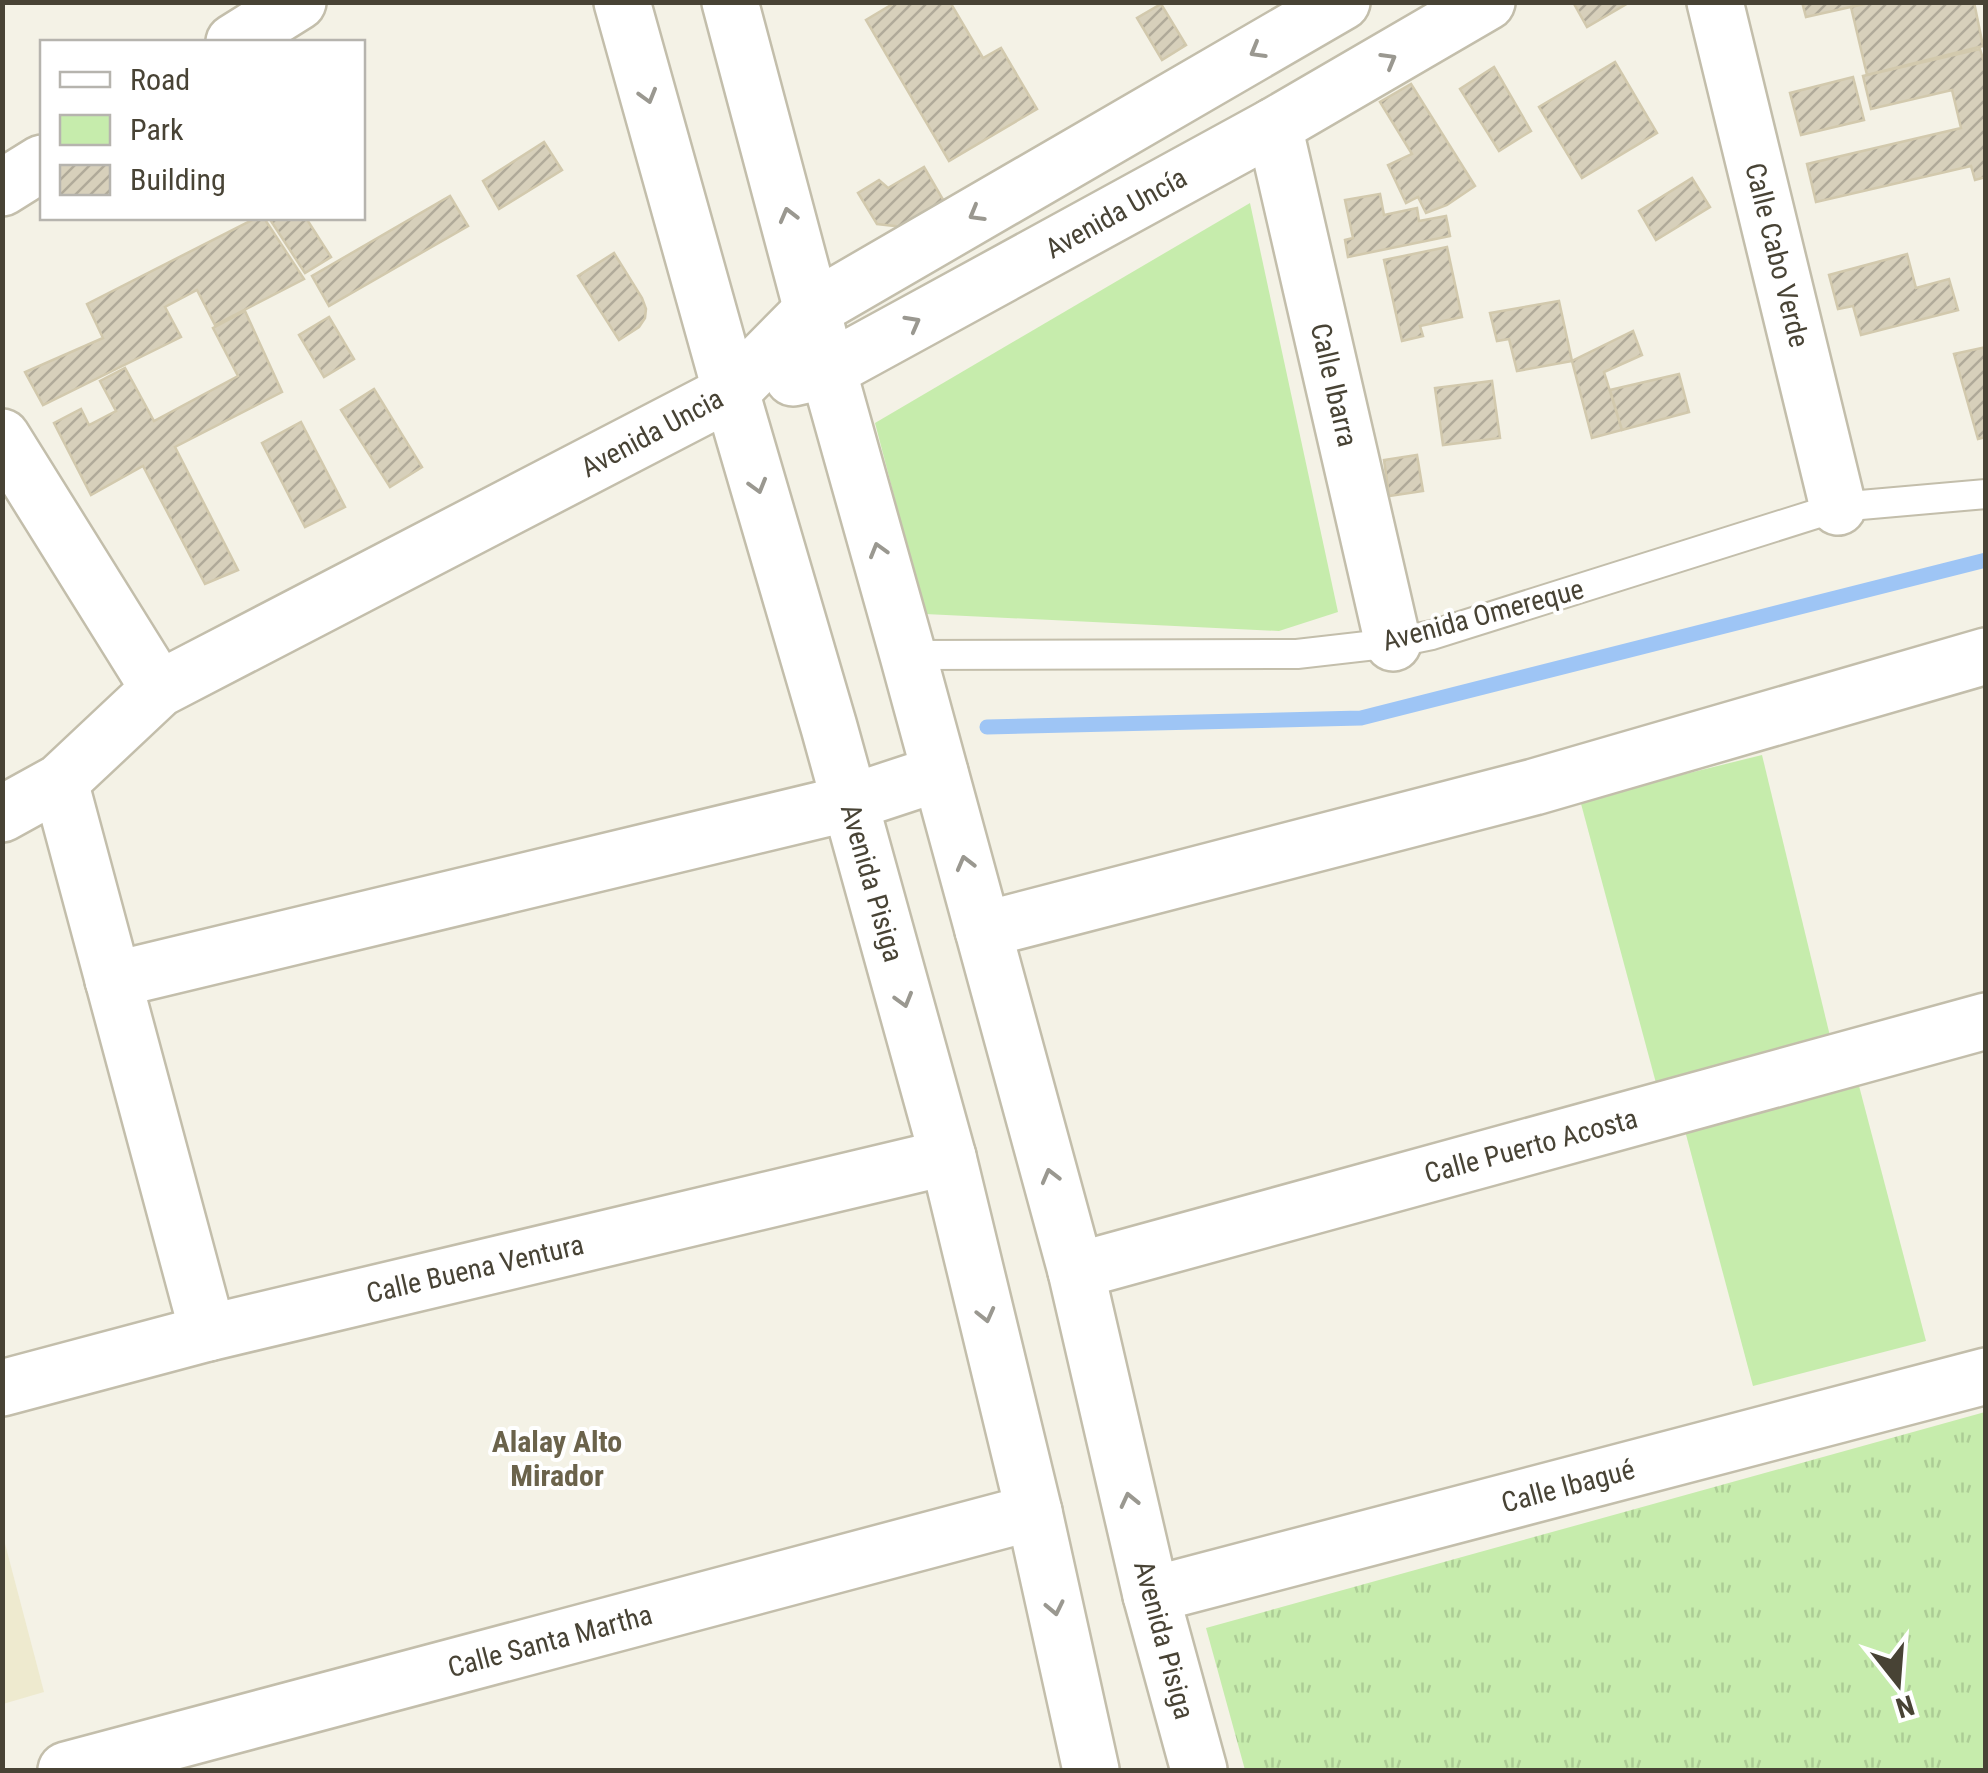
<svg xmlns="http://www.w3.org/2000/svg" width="1988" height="1773" viewBox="0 0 1988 1773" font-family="'Roboto Condensed',sans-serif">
	<defs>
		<pattern id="grass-tufts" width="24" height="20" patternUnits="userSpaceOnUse" patternTransform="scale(2.5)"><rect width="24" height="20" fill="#c6ecac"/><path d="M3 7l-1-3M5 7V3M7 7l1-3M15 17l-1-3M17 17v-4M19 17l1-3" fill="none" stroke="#accc95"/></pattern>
		<pattern id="building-hatch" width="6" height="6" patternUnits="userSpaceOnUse" patternTransform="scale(2.5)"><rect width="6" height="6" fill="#d7d0bb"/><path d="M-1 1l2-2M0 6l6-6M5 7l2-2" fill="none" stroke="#b0aa99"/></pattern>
	</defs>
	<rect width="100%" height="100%" fill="#f4f2e6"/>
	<polygon fill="#eeeacf" points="3,1536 44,1692 3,1704 2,1704"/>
	<polygon fill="url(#grass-tufts)" points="1985,1412 1985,1770 1245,1770 1206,1628"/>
	<g fill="#c6ecac">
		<polygon points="1250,203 1338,612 1279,631 925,614 875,423"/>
		<polygon points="1762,755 1830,1036 1656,1083 1580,800"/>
		<polygon points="1858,1082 1926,1341 1753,1386 1684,1127"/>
	</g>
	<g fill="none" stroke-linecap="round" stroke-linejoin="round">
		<polyline stroke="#9ec5f5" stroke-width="15" points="987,727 1361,718 1986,560"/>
	</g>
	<g fill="url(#building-hatch)" stroke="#d2c9ad" stroke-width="2.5">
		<polygon points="896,2 950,2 983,58 1001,48 1037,109 949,161 866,20"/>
		<polygon points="1573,2 1630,2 1587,27"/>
		<polygon points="1802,2 1873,2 1806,17"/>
		<polygon points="1873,2 1974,2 1983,46 1867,75 1851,7"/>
		<polygon points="1161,4 1186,45 1162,60 1137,18"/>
		<polygon points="1980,49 1986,69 1986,177 1975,180 1971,166 1816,202 1807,164 1961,128 1952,90 1871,109 1863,76"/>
		<polygon points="1615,62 1657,133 1582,178 1539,107"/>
		<polygon points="1494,67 1531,131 1499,151 1460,89"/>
		<polygon points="1853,77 1864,120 1801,135 1790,93"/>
		<polygon points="1411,84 1475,186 1447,205 1426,213 1418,197 1406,203 1388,165 1412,154 1380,102"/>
		<polygon points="544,142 562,170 499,209 483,181"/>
		<polygon points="924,167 945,203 903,227 877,224 858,193 879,180 888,188"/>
		<polygon points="1692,178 1710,207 1656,240 1639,211"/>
		<polygon points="1380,194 1384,215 1417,208 1419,221 1446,216 1450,236 1348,257 1345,240 1353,238 1345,200"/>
		<polygon points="450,196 468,226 329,306 312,276"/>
		<polygon points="256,218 264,218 304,279 215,325 197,290 165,307 181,337 43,405 25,372 103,338 87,304"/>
		<polygon points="269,218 306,218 331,257 305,273"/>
		<polygon points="1447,247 1462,317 1420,326 1423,336 1402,341 1384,260"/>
		<polygon points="614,253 642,298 646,309 645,318 639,327 619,340 578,276"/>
		<polygon points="1907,254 1916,288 1949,279 1958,310 1861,335 1853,306 1838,309 1829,275"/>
		<polygon points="1559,301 1572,361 1517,371 1509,339 1497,341 1490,313"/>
		<polygon points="245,311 282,392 175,447 238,570 205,584 143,466 91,495 54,423 81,409 89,425 116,411 100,381 125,368 154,421 238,376 213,328"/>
		<polygon points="329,317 354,359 324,377 299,335"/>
		<polygon points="1633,331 1642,355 1604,372 1622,430 1592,438 1572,361"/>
		<polygon points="1986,347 1986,437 1978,439 1954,354"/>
		<polygon points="1679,374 1689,412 1622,430 1610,390"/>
		<polygon points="1492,381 1500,438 1443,445 1435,388"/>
		<polygon points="374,389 422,467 390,487 341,410"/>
		<polygon points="301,422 345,507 305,527 262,443"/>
		<polygon points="1417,455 1423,491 1389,496 1384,460"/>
	</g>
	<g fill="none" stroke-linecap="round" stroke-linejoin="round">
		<defs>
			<polyline id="service" points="908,655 1297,654 1393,643 1432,635 1838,507 1986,494"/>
			<g id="minor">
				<polyline points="622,2 731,392"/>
				<polyline points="730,2 828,370"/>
				<polyline points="1715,2 1838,507"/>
				<polyline points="234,42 298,2"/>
				<polyline points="1274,126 1393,643"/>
				<polyline points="2,188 42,163"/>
				<polyline points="2,437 159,689"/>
				<polyline points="60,782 208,1333"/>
				<polyline points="983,930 1534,787 1986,656"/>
				<polyline points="113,980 849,803 940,773"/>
				<polyline points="1076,1271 1986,1021"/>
				<polyline points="2,1388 208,1333 948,1157"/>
				<polyline points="1151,1595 1986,1376"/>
				<polyline points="66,1770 1034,1512"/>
			</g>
			<g id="tertiary">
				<polyline points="828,370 908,655 1076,1271 1151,1595 1199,1770"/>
				<polyline points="793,378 828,370 1274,126 1487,2"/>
				<polyline points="731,392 829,727 948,1157 1034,1512 1091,1770"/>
				<polyline points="2,814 60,782 159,689 731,392 813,309 1342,2"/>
			</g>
		</defs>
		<use href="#service" stroke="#c3beab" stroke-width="32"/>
		<use href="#minor" stroke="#c3beab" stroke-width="60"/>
		<use href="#tertiary" stroke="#c3beab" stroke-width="60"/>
		<use href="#service" stroke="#fff" stroke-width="28"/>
		<use href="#minor" stroke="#fff" stroke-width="55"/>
		<use href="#tertiary" stroke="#fff" stroke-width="55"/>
	</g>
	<defs><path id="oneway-chevron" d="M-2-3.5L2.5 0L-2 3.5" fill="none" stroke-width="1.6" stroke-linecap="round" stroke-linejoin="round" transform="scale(2.5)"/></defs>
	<g stroke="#9a9890">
		<use href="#oneway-chevron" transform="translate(1257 51) rotate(150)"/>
		<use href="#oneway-chevron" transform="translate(1389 60) rotate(-30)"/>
		<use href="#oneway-chevron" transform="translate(648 96) rotate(74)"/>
		<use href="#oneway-chevron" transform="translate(976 214) rotate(150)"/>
		<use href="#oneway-chevron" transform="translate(788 215) rotate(-105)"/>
		<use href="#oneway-chevron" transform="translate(913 323) rotate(-29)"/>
		<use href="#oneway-chevron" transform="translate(758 486) rotate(74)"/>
		<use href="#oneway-chevron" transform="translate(878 550) rotate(-106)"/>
		<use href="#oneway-chevron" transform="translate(965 863) rotate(-105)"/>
		<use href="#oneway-chevron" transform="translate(904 1000) rotate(74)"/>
		<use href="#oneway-chevron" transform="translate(1050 1176) rotate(-105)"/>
		<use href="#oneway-chevron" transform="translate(986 1315) rotate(76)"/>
		<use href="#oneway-chevron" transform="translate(1129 1500) rotate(-103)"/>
		<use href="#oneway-chevron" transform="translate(1055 1608) rotate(78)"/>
	</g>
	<g text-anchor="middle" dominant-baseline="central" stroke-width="8" stroke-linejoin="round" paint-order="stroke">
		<g font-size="28" fill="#484335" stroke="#fff">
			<text transform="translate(1116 213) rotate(-29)">Avenida Uncía</text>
			<text transform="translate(1777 255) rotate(76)">Calle Cabo Verde</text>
			<text transform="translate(1334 385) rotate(77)">Calle Ibarra</text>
			<text transform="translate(652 433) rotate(-28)">Avenida Uncia</text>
			<text transform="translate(1483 615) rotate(-15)">Avenida Omereque</text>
			<text transform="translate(872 883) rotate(74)">Avenida Pisiga</text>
			<text transform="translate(1531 1146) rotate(-15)">Calle Puerto Acosta</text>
			<text transform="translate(475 1269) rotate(-13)">Calle Buena Ventura</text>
			<text transform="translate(1568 1486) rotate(-15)">Calle Ibagué</text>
			<text transform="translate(1164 1640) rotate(75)">Avenida Pisiga</text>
			<text transform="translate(550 1641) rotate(-15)">Calle Santa Martha</text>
		</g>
		<g font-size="30" font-weight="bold" fill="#6b634b" stroke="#fff">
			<text x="557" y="1441">Alalay Alto<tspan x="557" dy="34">Mirador</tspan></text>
		</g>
	</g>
	<rect width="1988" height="1773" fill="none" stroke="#484335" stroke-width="10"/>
	<rect x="40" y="40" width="325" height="180" fill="#ffffff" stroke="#b6b4ae" stroke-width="2.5"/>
	<rect x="60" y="72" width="50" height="15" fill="#ffffff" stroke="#b6b4ae" stroke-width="2.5"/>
	<text x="130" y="90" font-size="30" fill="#484335">Road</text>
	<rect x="60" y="115" width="50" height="30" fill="#c6ecac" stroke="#b6b4ae" stroke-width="2.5"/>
	<text x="130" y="140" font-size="30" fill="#484335">Park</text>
	<rect x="60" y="165" width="50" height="30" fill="url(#building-hatch)" stroke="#b6b4ae" stroke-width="2.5"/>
	<text x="130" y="190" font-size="30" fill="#484335">Building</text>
	<g transform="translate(1898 1683) rotate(163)" stroke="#ffffff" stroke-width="8" paint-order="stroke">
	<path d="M0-8L18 38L0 25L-18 38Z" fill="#484335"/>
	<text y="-15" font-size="28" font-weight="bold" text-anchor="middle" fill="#484335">N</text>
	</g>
</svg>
